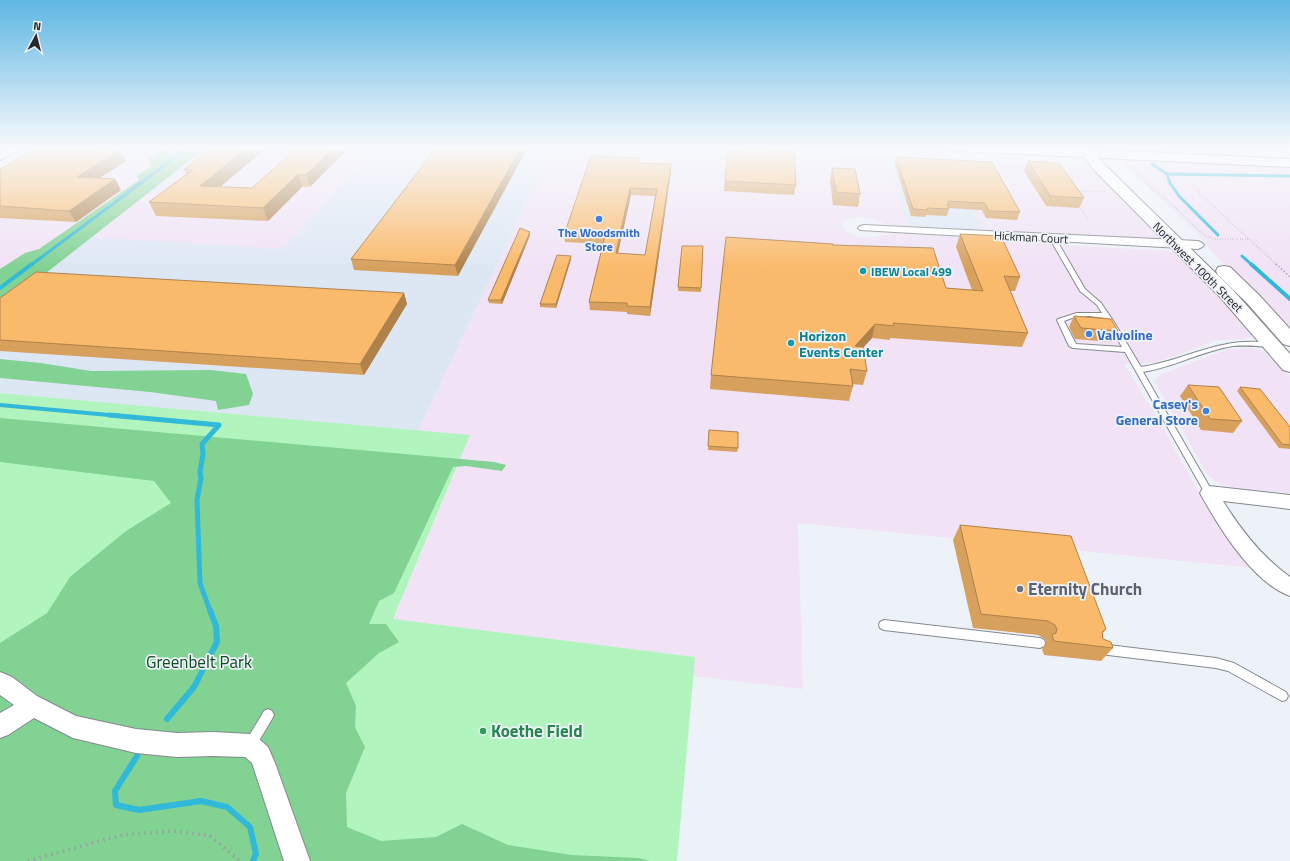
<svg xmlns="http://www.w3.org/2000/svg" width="1290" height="861" viewBox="0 0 1290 861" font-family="'Titillium Web',sans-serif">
	<rect width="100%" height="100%" fill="#edf2f9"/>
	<g fill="#f1e2f5">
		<polygon points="26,147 378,147 283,249 71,236 0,288 0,160"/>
		<polygon points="553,147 700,147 887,157 908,226 888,225 869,218 858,217 847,219 842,223 842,226 847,232 858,237 870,238 893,233 1043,242 1064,245 1169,251 1178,254 1217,292 1255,336 1244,339 1218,340 1154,363 1124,364 1152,409 1218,526 1234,548 1253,568 798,523 803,689 693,676 695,657 393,620 470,435 418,431"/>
		<polygon points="1126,159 1290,164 1290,331 1214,254 1199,235 1124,165 1123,161"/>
		<polygon points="952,160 1093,167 1161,238 1159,240 1153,240 983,231"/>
		<polygon points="1253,348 1269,353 1290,377 1290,493 1234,488 1221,484 1211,478 1207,474 1155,382 1156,379 1162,374 1226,350"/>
	</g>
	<g fill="#dde7f4">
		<polygon points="378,147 553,147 418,431 0,393 0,288 71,236 283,249"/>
		<polygon points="887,157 952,160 983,231 908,226"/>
	</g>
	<polygon fill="#b2f4be" points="0,393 470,435 393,619 695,657 677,861 0,861"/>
	<g fill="#81d293">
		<polygon points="168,147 207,147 0,309 0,269 25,253 39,249 139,180 137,176 152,166 149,158"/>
		<polygon points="0,359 41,363 91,371 211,370 246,374 253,394 249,405 218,410 216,401 150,392 0,378"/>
		<polygon points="0,418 494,462 506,465 502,471 466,466 453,467 394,593 379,601 369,624 386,624 399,642 379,653 346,683 356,706 355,727 365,747 346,793 347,827 381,841 436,837 462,824 508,845 572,855 639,858 650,861 0,861 0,643 47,613 70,577 126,531 171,503 154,481 0,462"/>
	</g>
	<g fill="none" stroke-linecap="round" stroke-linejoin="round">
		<g stroke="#30b9d9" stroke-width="3">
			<polyline points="1152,164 1167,174 1170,183 1179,196 1218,235"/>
			<polyline points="1167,174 1290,176"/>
			<polyline points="1242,256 1252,265"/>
			<polyline points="31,265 189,147"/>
		</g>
		<g stroke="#30b9d9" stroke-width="4">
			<polyline points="1251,264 1290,299"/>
			<polyline points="0,288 32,264"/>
			<polyline points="0,405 120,416"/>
		</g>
		<polyline stroke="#30b9d9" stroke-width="5" points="109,415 219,425 202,444 203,454 200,472 201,478 197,500 200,583 210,611"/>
		<g stroke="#30b9d9" stroke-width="6">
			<polyline points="167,719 194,687 217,642 216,626 210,610"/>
			<polyline points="137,756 115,791 116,805 139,810 201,801 227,807 250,827 256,854 253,861"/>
		</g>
		<defs>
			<g id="lane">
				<path d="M1053,237L1056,239L1085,289L1101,303L1114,322L1141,367C1182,361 1216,339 1259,342C1264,342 1270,342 1274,345L1270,347C1258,346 1245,345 1233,346C1202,351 1174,367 1143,372L1212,491L1213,493L1212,495H1206L1125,352L1073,348L1069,346L1057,320L1058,319L1077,313H1102L1097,305L1080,291L1050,239ZM1089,316L1105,318L1122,347L1076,344L1064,321L1072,318Z"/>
				<polygon points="884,620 1040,638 1044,640 1045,643 1044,646 1040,648 884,630 880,628 879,625 880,622"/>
				<polygon points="1100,644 1216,658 1234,663 1286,692 1288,696 1286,700 1282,701 1228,671 1216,668 1100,654 1096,652 1095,649 1096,646"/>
				<polygon points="268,709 272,711 274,715 272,719 254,749 250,751 246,749 244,745 246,741 264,711"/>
			</g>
			<g id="street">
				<polygon points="11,147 24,147 0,160 0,153"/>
				<polygon points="864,225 1198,241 1202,243 1204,245 1202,247 1198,249 860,230 858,228 860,226"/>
				<path d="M1209,486L1290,495V509L1223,501C1241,530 1262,557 1290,577V596C1253,583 1218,526 1200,493L1203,488Z"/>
				<polygon points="0,672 12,677 37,696 76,716 136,729 177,733 213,732 250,734 258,738 268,747 275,763 310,861 284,861 255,772 252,763 245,757 213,756 177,757 136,753 73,738 34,718 8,735 0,738 0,713 14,705 0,695"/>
			</g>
			<g id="secondary">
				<polygon points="1076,147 1089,147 1104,164 1232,289 1290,354 1290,372 1283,370 1220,297 1094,170"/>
				<polygon points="1224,266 1230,267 1259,295 1290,329 1290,346 1283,344 1247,303 1218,275 1216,271 1218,267"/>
			</g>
			<polygon id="primary" points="951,147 1043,147 1290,159 1290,167 957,151 952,150"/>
		</defs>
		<use href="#lane" stroke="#85898f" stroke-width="2"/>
		<use href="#street" stroke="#85898f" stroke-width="2"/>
		<use href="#secondary" stroke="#85898f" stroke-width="2"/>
		<use href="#primary" stroke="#85898f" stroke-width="2"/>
		<g stroke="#9b9fa4" stroke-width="1.5" stroke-dasharray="0.5 2" stroke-linecap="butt">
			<polyline points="1131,166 1153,190 1163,196 1204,235 1215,239 1248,239"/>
			<polyline points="1197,189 1199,193 1277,265"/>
			<polyline points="1077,191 1106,192"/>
			<polyline points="1078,204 1088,220"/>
		</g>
		<polyline stroke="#9b9fa4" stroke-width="2" stroke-dasharray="1 2.5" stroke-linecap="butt" points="1276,264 1290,277"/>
		<polyline stroke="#9b9fa4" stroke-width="3.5" stroke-dasharray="1.5 4.5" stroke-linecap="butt" points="28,861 122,835 177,831 210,836 240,861"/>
		<use href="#lane" fill="#fff" fill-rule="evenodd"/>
		<use href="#street" fill="#fff" fill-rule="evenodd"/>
		<use href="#secondary" fill="#fff" fill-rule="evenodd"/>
		<use href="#primary" fill="#fff" fill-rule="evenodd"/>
	</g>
	<g fill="#d7a05d" fill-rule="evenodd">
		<polygon points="121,147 118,150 126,161 100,178 121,190 76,222 0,218 0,169"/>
		<polygon points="213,147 267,147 220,187 252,188 298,147 310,187 302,187 268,221 156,216 149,202 186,174 184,169"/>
		<polygon points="437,147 458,276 354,270 351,259"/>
		<polygon points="728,147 796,185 794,195 724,191"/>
		<polygon points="896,157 1020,212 1017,220 986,218 982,210 949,208 947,216 926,215 925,217 911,216 895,164"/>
		<path d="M639,158V163L671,171L650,316L627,314V312L590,310L589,302L603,244L565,242L564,235ZM631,195L655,196L645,255L618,253Z"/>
		<polygon points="1028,161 1084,198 1079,208 1046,206 1024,171"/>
		<polygon points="832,168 860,194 858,207 833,205 830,180"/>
		<polygon points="530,232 530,235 502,304 489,303 488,300"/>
		<polygon points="960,234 1020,277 1015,291 1010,291 1028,333 1022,347 890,338 890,340 872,338 863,347 867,371 863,385 852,384 853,386 849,401 710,389 711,375 833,245 946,288 972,290 956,247"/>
		<polygon points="682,246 703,246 701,292 678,291"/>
		<polygon points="571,256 571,259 556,308 540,307 540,304"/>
		<polygon points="404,293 407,304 364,375 0,351 0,298"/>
		<polygon points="1074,316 1118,331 1112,342 1075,339 1069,327"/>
		<polygon points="1188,385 1242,421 1233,433 1201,430 1180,396"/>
		<polygon points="1240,387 1290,427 1290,449 1279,448 1237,391"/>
		<polygon points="709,430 738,448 737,452 708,450"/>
		<polygon points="960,525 1106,629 1102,634 1103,639 1113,648 1101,661 1044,655 1042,649 1046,643 1045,639 1038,635 973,628 953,540"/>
	</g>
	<g fill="#af824c">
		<polygon points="98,147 121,147 102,159 96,148"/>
		<polygon points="248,147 267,147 206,199 200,186"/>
		<polygon points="334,147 350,147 310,187 306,175"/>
		<polygon points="521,147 528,147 458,276 455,265"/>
		<polygon points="120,150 126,161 84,188 77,177"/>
		<polygon points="671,164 671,171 650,316 650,307"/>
		<polygon points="298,174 302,187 268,221 263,208"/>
		<polygon points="115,179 121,190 76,222 69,211"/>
		<polygon points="630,188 631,195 616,261 616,253"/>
		<polygon points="530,232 530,235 502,304 501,300"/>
		<polygon points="571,256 571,259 556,308 556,304"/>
		<polygon points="404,293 407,304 364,375 360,364"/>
		<polygon points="875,324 872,338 851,361 855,346"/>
	</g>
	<g fill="#faba6c" stroke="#af824c" fill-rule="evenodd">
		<polygon points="41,147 98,147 96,148 120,150 77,177 115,179 69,211 0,206 0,169"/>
		<polygon points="213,147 248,147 200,186 252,188 298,147 334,147 306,175 298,174 263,208 149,202 193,170 184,169"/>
		<polygon points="437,147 521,147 455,265 351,259"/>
		<polygon points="728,147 794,151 796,185 725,181"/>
		<path d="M591,156L639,158L638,163L671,164L650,307L627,306V303L589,302L605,236L564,235ZM630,188L657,189L645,255L616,253Z"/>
		<polygon points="896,157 992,162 1020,212 989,211 985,203 948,201 950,204 947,204 949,209 927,208 928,210 913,209"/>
		<polygon points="1028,161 1059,163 1084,198 1050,196"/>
		<polygon points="832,168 855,169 860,194 836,192"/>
		<polygon points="520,228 530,232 501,300 488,300"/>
		<polygon points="960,234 1001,236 1020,277 1004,276 1028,333 893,323 894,326 875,324 855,346 863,347 867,371 850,369 853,386 711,375 726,237 833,244 833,245 933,248 946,288 983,291"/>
		<polygon points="682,246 703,246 701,288 678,287"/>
		<polygon points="557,255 571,256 556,304 540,304"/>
		<polygon points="36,272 404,293 360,364 0,340 0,298"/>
		<polygon points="1074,316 1111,319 1118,331 1081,328"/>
		<polygon points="1188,385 1219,387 1242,421 1210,419"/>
		<polygon points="1240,387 1260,389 1290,427 1290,445 1282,444"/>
		<polygon points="709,430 738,432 738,448 708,446"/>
		<polygon points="960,525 1071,536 1106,629 1102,632 1103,639 1111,642 1113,648 1054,641 1052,635 1056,633 1057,629 1055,625 1048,621 981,614"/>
	</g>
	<linearGradient id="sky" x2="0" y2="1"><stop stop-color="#5eb6e2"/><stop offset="0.55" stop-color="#f7f9fc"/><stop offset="1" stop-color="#f7f9fc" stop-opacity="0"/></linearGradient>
	<rect width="1290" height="268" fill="url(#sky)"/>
	<g fill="#3f7fe0" stroke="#edf2f9" stroke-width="1.5">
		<circle cx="599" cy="219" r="4"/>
		<circle cx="1089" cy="334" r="4"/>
		<circle cx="1206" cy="411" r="4"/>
	</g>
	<g fill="#0f9aa8" stroke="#edf2f9" stroke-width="1.5">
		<circle cx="863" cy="271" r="4"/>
		<circle cx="791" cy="343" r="4"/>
	</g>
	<circle fill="#6b7280" stroke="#edf2f9" stroke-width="1.5" cx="1020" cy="589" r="4"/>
	<circle fill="#2e9e5b" stroke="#edf2f9" stroke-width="1.5" cx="483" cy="731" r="4"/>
	<g text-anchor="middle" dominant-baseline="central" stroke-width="3.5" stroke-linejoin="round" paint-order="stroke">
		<g font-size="12" font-weight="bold" fill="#366cbe" stroke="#edf2f9">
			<text x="599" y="232">The Woodsmith<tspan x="599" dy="14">Store</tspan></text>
		</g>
		<g font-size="12" fill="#26282a" stroke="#edf2f9">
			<text transform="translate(1031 237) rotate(3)">Hickman Court</text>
			<text transform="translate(1198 267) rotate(45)">Northwest 100th Street</text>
		</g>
		<g font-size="12" font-weight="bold" fill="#0d838f" stroke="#edf2f9" text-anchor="start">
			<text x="871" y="271">IBEW Local 499</text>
		</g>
		<g font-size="14" font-weight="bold" fill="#366cbe" stroke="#edf2f9" text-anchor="start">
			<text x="1097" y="334">Valvoline</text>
			<text x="1198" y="403" text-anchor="end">Casey's<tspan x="1198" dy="16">General Store</tspan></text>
		</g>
		<g font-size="14" font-weight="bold" fill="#0d838f" stroke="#edf2f9" text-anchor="start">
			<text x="799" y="335">Horizon<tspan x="799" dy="16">Events Center</tspan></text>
		</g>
		<g font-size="17" font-weight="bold" fill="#5b616d" stroke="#edf2f9" text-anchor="start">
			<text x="1028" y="589">Eternity Church</text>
		</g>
		<g font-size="17" fill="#0e4a22" stroke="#edf2f9">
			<text x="199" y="662">Greenbelt Park</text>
		</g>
		<g font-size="17" font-weight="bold" fill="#27864d" stroke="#edf2f9" text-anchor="start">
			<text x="491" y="731">Koethe Field</text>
		</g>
	</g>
	<g transform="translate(36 36) rotate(7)" stroke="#edf2f9" stroke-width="3" paint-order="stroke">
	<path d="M0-3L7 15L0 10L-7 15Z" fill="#26282a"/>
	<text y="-6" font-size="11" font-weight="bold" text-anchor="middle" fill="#26282a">N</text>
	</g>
</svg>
